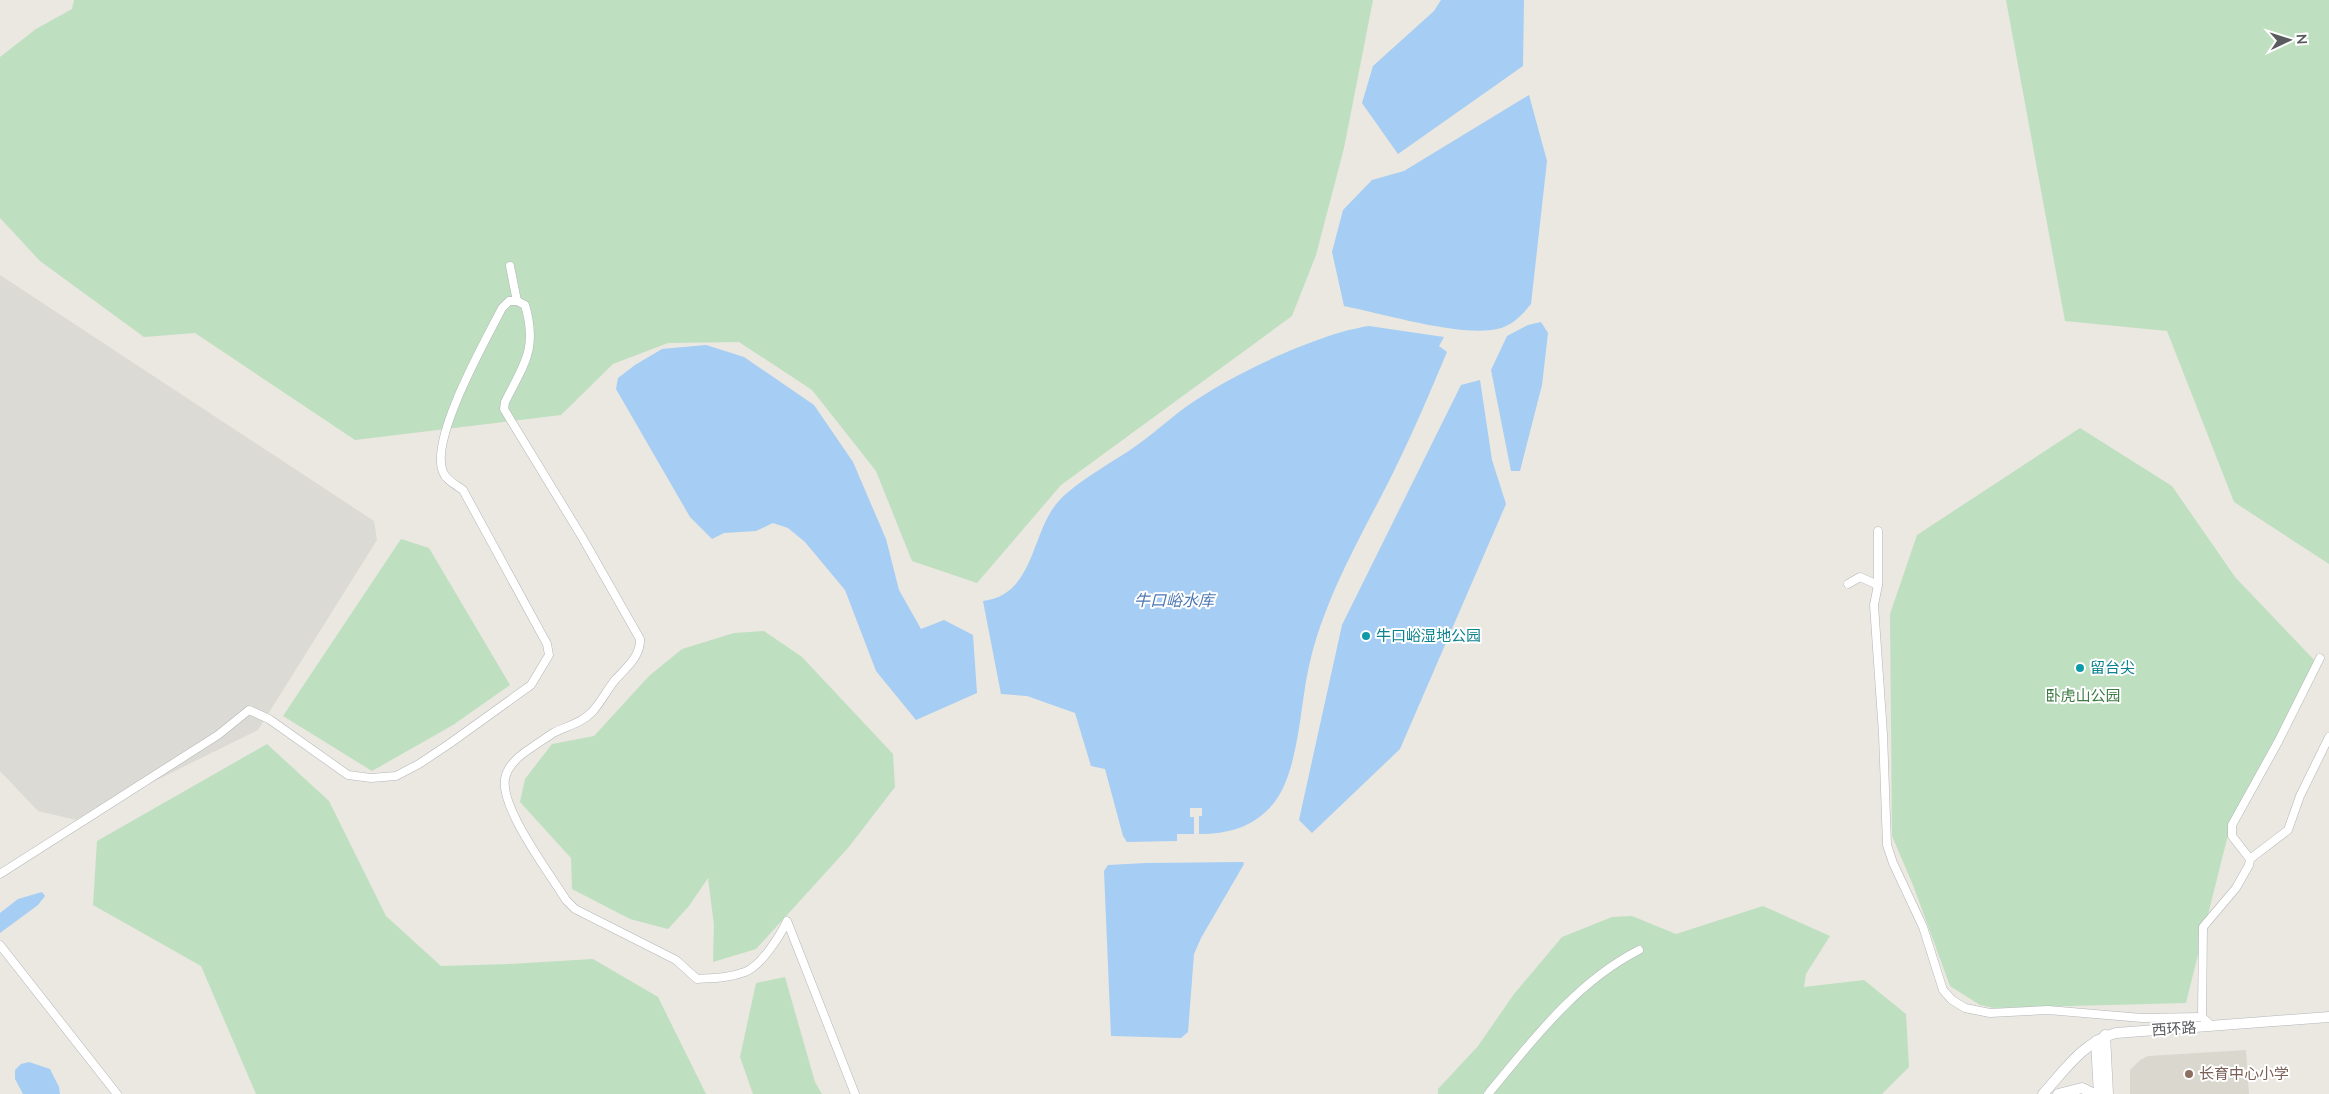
<svg xmlns="http://www.w3.org/2000/svg" width="2329" height="1094" viewBox="0 0 2329 1094" font-family="'Nunito Sans','Noto Sans SC',sans-serif">
	<rect width="100%" height="100%" fill="#eae8e0"/>
	<polygon fill="#dbdad4" points="0,275 374,521 377,540 258,730 76,820 38,811 0,771"/>
	<polygon fill="#dad7ce" points="2246,1050 2249,1094 2130,1094 2130,1070 2140,1060 2148,1056"/>
	<g fill="#bfdfc1">
		<polygon points="74,0 1373,0 1344,148 1316,255 1292,316 1061,485 977,583 912,561 876,471 812,390 739,342 668,343 613,364 561,415 355,440 195,333 144,337 40,261 0,218 0,57 36,29 72,9"/>
		<polygon points="2006,0 2329,0 2329,564 2234,502 2167,331 2065,321"/>
		<polygon points="2080,428 2172,486 2235,577 2316,662 2227,839 2186,1003 1994,1008 1980,1005 1950,986 1913,885 1892,836 1890,614 1917,535"/>
		<polygon points="401,539 429,548 510,685 453,725 372,771 283,716"/>
		<polygon points="764,631 802,657 893,754 895,787 848,848 756,949 713,962 714,925 708,878 689,906 668,929 630,919 572,889 571,858 520,802 525,779 552,744 594,736 649,676 682,649 734,633"/>
		<polygon points="267,744 329,801 386,916 441,966 510,964 593,959 658,997 706,1094 256,1094 201,966 93,905 97,841"/>
		<polygon points="1763,906 1830,936 1806,974 1804,987 1864,980 1906,1014 1909,1067 1882,1094 1438,1094 1438,1089 1478,1046 1514,994 1562,937 1612,917 1632,916 1676,934"/>
		<polygon points="785,977 815,1082 822,1094 753,1094 740,1057 756,983"/>
	</g>
	<g fill="#a6cdf4">
		<polygon points="1441,0 1524,0 1523,66 1398,154 1362,103 1373,66 1434,11"/>
		<path d="M1529,95L1547,161L1531,304C1522,315 1512,326 1497,329C1460,337 1384,314 1344,306L1332,252L1343,210L1372,180L1404,171Z"/>
		<polygon points="1541,322 1548,333 1542,385 1520,471 1511,471 1491,370 1507,336 1528,325"/>
		<path d="M1369,326L1444,337L1439,346L1447,352C1429,395 1411,437 1390,479C1359,540 1324,599 1309,666C1300,705 1299,773 1273,804C1254,827 1228,834 1199,834V816H1202V808H1190V817H1194V834H1177V841L1127,842L1123,836L1105,769L1091,766L1075,713L1027,696L1001,694L983,601C1034,595 1031,534 1057,503C1073,484 1111,463 1133,448C1155,433 1174,414 1196,400C1238,372 1320,333 1369,326Z"/>
		<polygon points="706,345 744,357 814,405 853,462 886,539 899,590 921,629 944,620 973,635 977,693 916,720 876,671 845,590 805,542 788,528 773,523 756,531 724,533 712,539 690,517 616,389 618,378 635,365 662,349"/>
		<polygon points="1480,380 1492,460 1506,504 1400,749 1312,833 1299,820 1342,625 1461,385"/>
		<polygon points="1243,862 1244,864 1201,938 1194,954 1188,1032 1181,1038 1111,1036 1104,871 1108,865 1146,863"/>
		<polygon points="42,892 45,896 38,905 0,933 0,913 18,899"/>
		<polygon points="29,1062 50,1069 59,1087 60,1094 23,1094 15,1079 15,1070 21,1064"/>
	</g>
	<g fill="none" stroke-linecap="round" stroke-linejoin="round">
		<defs>
			<g id="street">
				<polyline points="510,266 517,301"/>
				<polyline points="1878,531 1878,585 1874,605 1883,734 1887,845 1893,863 1923,927 1943,990 1952,1000 1965,1008 1990,1013 2048,1010 2142,1018 2202,1017 2212,1026"/>
				<polyline points="1848,584 1860,577 1878,585"/>
				<polyline points="2250,859 2288,830 2300,796 2329,737"/>
				<path d="M0,874L218,735L249,710L269,719L348,775L371,778L396,776L419,764L449,744L531,685L549,655L547,644L463,490C456,485 446,480 443,472C429,439 486,340 502,308L509,301H517L525,305C538,349 524,364 505,402L504,409L582,537L640,639C641,656 626,668 615,680C607,690 601,702 593,711C582,723 567,726 553,733C546,738 538,743 531,748C520,755 507,766 505,779C500,808 550,874 566,900L575,909L676,960L697,979C713,978 729,978 745,972C761,966 780,936 787,921L855,1094"/>
				<polyline points="0,945 117,1094"/>
				<polyline points="2202,1017 2203,927 2236,888 2249,865 2250,859 2232,836 2232,825 2278,742 2320,658"/>
				<path d="M1488,1094C1532,1041 1576,982 1639,950"/>
			</g>
			<g id="secondary">
				<polyline points="2105,1035 2108,1094"/>
				<polyline points="2096,1041 2099,1094"/>
				<path d="M2043,1094C2064,1071 2084,1041 2116,1033L2329,1017"/>
				<polyline points="2058,1094 2082,1088 2094,1094"/>
			</g>
		</defs>
		<use href="#street" stroke="#b3b5b9" stroke-width="9"/>
		<use href="#secondary" stroke="#b4b6bb" stroke-width="11"/>
		<use href="#street" stroke="#fff" stroke-width="8"/>
		<use href="#secondary" stroke="#fff" stroke-width="10"/>
	</g>
	<g fill="#0f9aa8" stroke="#fff" stroke-width="2">
		<circle cx="1366" cy="636" r="5"/>
		<circle cx="2080" cy="668" r="5"/>
	</g>
	<circle fill="#8d6e63" stroke="#fff" stroke-width="2" cx="2189" cy="1074" r="5"/>
	<g text-anchor="middle" dominant-baseline="central" stroke-width="4" stroke-linejoin="round" paint-order="stroke">
		<g font-size="15" fill="#0d838f" stroke="#fff" text-anchor="start">
			<text x="1376" y="636">牛口峪湿地公园</text>
			<text x="2090" y="668">留台尖</text>
		</g>
		<g font-size="15" fill="#3c7b43" stroke="#fff">
			<text x="2083" y="696">卧虎山公园</text>
		</g>
		<g font-size="15" fill="#595b5f" stroke="#fff">
			<text transform="translate(2174 1029) rotate(-4)">西环路</text>
		</g>
		<g font-size="15" fill="#785e54" stroke="#fff" text-anchor="start">
			<text x="2199" y="1074">长育中心小学</text>
		</g>
		<g font-size="16" font-style="italic" fill="#4d78b3" stroke="#fff">
			<text x="1174" y="601">牛口峪水库</text>
		</g>
	</g>
	<g transform="translate(2289 40) rotate(86)" stroke="#ffffff" stroke-width="4" paint-order="stroke">
	<path d="M0-4L9 19L0 12L-9 19Z" fill="#595b5f"/>
	<text y="-8" font-size="14" font-weight="bold" text-anchor="middle" fill="#595b5f">N</text>
	</g>
</svg>
